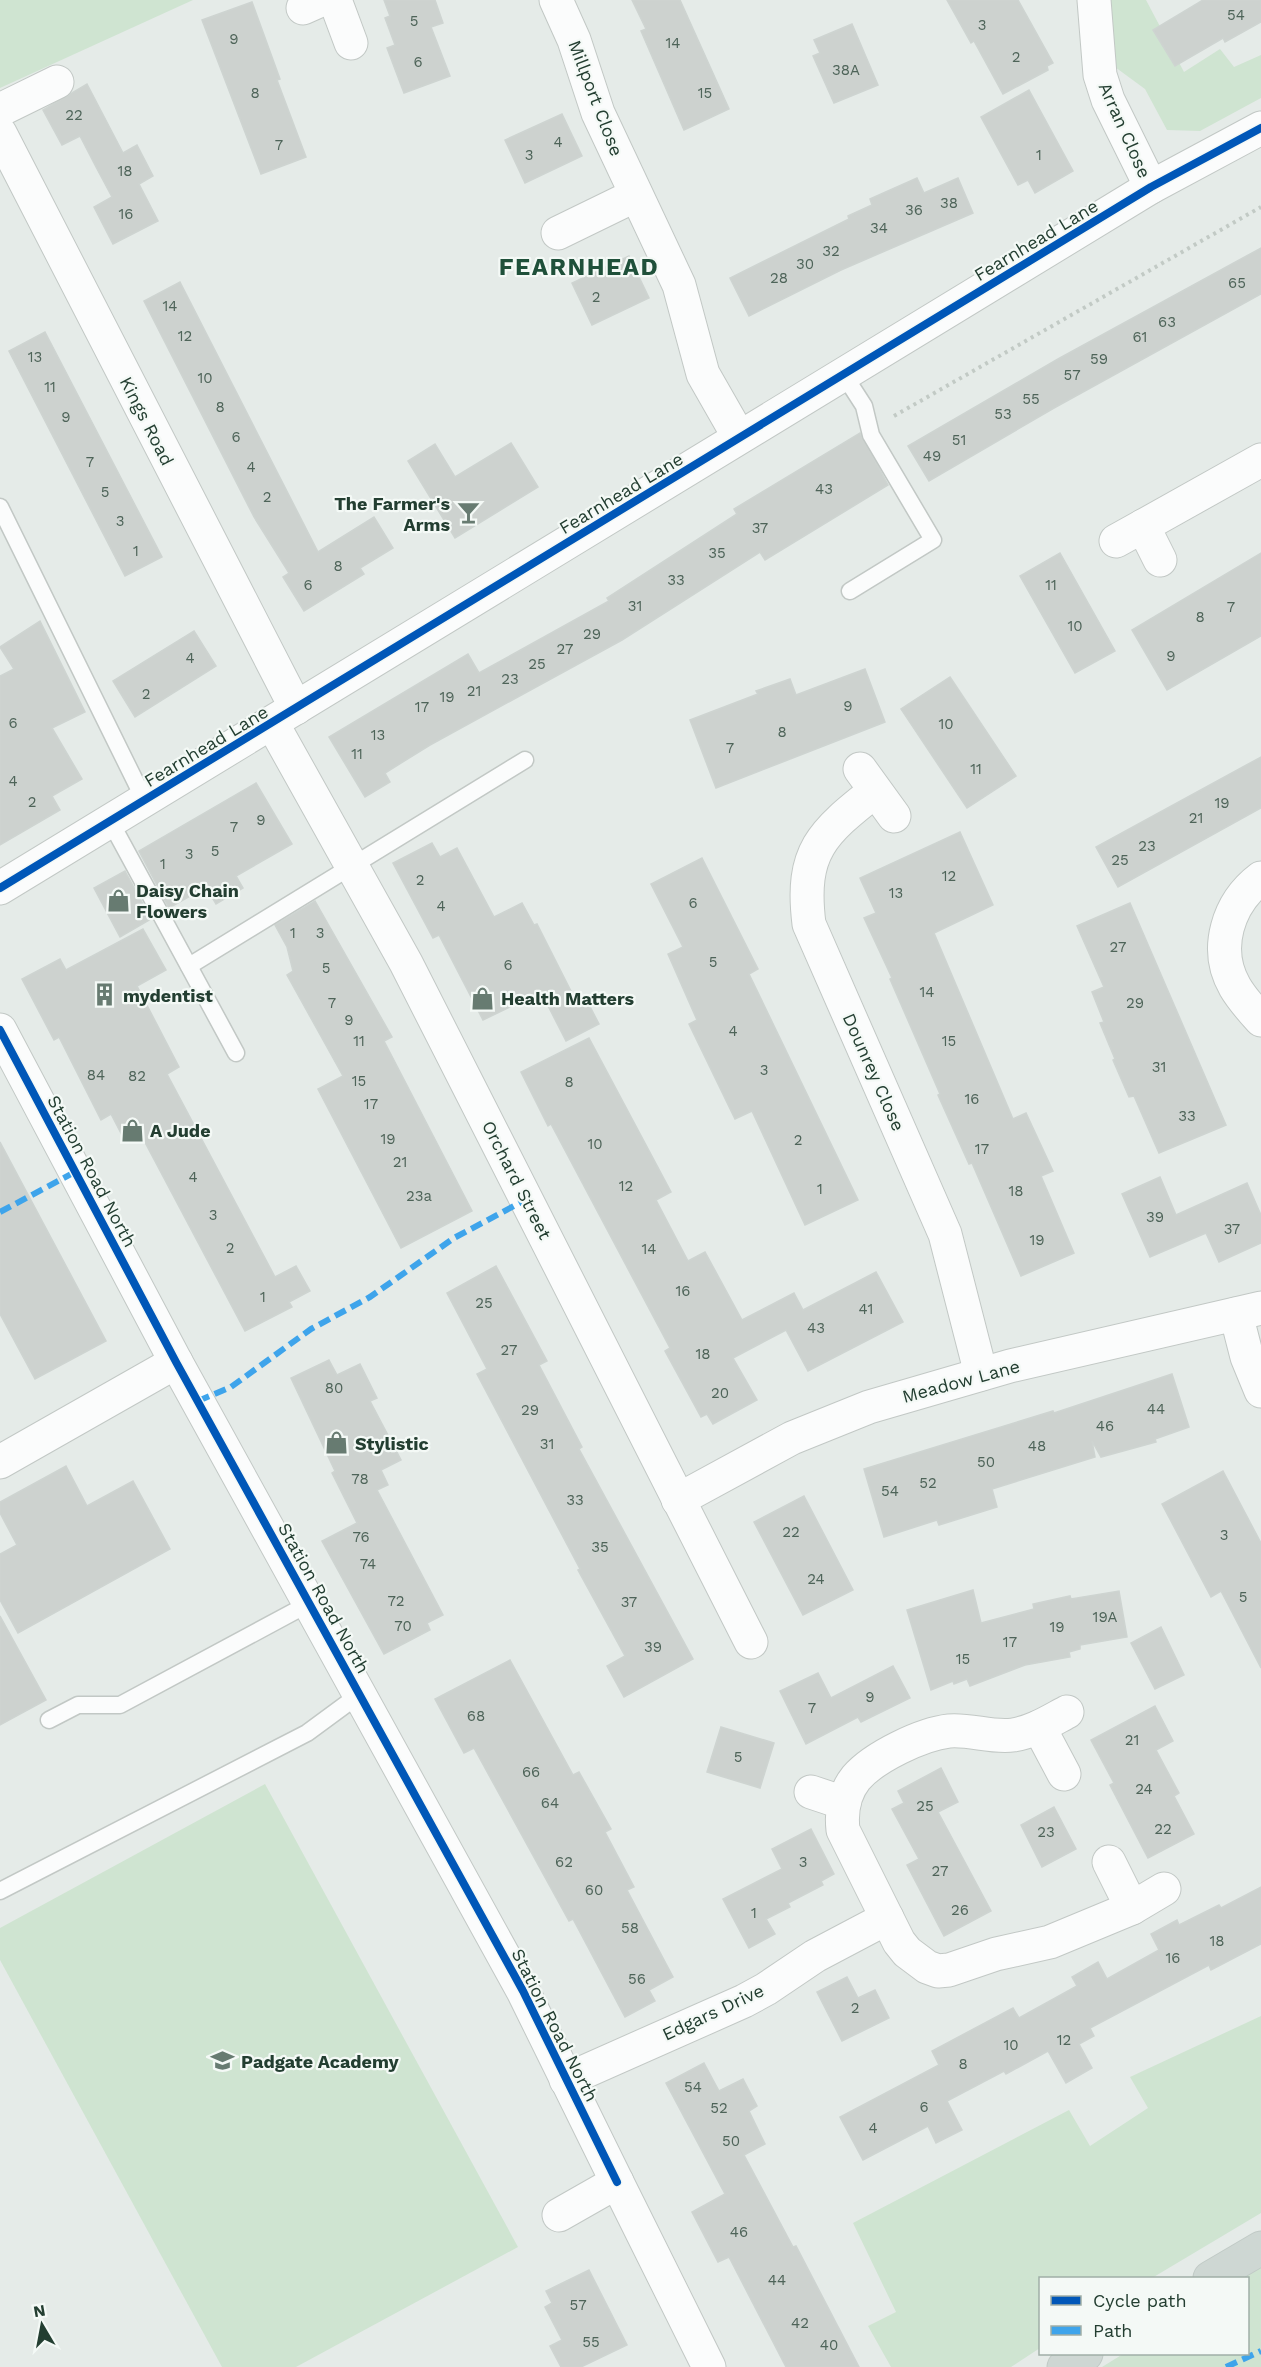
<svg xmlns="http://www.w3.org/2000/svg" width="1261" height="2367" viewBox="0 0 1261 2367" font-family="'Work Sans',sans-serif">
	<rect width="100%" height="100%" fill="#e5ebe8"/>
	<g fill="#cfe4d1">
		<polygon points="0,0 193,0 0,88"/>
		<polygon points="1104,0 1146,0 1184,72 1220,49 1234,67 1261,55 1261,98 1200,131 1167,130 1145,89 1115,67"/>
		<polygon points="265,1784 518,2247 296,2367 222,2367 0,1960 0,1928"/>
		<polygon points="1261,2016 1261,2213 1152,2278 1040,2278 1040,2348 1011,2367 891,2367 868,2326 896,2312 853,2223 1069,2110 1090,2146 1148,2108 1130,2077"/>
		<polygon points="1261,2264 1261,2367 1102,2367 1123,2354 1248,2354 1248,2278 1238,2278"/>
	</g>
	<g fill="#cdd2cf" stroke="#ced4d1" stroke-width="1.5">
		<polygon points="384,0 435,0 443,23 431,27 450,76 404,93 387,48 395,45 385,18 390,16"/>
		<polygon points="632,0 680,0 729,109 684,130 641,31 646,29"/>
		<polygon points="947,0 1018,0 1053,63 1047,66 1048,70 1003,94 974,41 971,43"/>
		<polygon points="1203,0 1261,0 1261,22 1225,42 1223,38 1175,66 1153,30"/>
		<polygon points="252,2 280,79 277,80 306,157 261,174 202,20"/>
		<polygon points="852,24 878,85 834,103 813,56 820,53 814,40"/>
		<polygon points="87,84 123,153 137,145 153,176 139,184 158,221 113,244 94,207 112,197 96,167 80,136 62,145 43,110"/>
		<polygon points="1029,90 1073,171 1035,193 1028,180 1018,185 981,117"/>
		<polygon points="562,114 582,156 525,183 505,140"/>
		<polygon points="917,178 924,193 958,178 973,213 841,270 749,316 730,278 849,219 848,216 872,205 870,199"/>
		<polygon points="1261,248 1261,294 1054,408 929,481 908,446 1058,359"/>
		<polygon points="629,256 649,298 592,325 572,283"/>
		<polygon points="180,282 318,552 374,517 393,548 360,568 364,574 304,611 283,577 289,573 254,517 144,301"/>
		<polygon points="45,332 162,557 125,576 9,351"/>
		<polygon points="860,433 888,485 765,560 760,552 622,640 430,745 385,773 390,782 365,797 329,737 468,654 479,673 609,601 607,598 737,514 734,509"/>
		<polygon points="511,443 538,487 455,538 408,461 435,444 455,477"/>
		<polygon points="1060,553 1115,651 1075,673 1020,576"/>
		<polygon points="1261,553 1261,636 1167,690 1132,630"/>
		<polygon points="40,621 85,712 52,728 82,779 52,796 60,810 0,845 0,676 14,669 0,647"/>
		<polygon points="194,631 216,666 135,717 113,681"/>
		<polygon points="865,669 885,722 716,788 690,720 758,694 756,691 790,679 796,695"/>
		<polygon points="950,677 1016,776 967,808 901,709"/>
		<polygon points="1261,757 1261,808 1118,887 1096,847"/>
		<polygon points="256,783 292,844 236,876 243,888 216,904 206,887 169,908 139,851"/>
		<polygon points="960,832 993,905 934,933 1013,1119 1026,1113 1053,1171 1041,1176 1074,1253 1021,1276 972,1163 969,1164 938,1095 940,1094 890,979 892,978 864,918 876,913 860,878"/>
		<polygon points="432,843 440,857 457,848 494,917 522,903 534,925 537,924 576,1001 585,997 599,1024 566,1041 541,992 483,1020 439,935 433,938 393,863"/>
		<polygon points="702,858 758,969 749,974 858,1200 805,1225 752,1111 735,1119 689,1024 697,1020 668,954 683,947 651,884"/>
		<polygon points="125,871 151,919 120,937 94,888"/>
		<polygon points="315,901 392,1037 384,1041 472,1211 401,1248 318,1089 343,1076 287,975 293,971 287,947 275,925"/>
		<polygon points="1130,903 1226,1125 1159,1153 1134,1096 1129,1097 1113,1060 1115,1059 1100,1023 1104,1022 1092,992 1104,987 1077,926"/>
		<polygon points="143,929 166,970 137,986 179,1067 167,1074 275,1277 296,1266 310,1291 289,1302 292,1307 245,1331 140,1133 125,1141 111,1114 101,1120 59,1037 54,1040 22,979 60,959 66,970"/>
		<polygon points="589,1038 671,1192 656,1200 688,1261 705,1252 742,1320 794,1293 803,1310 876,1272 903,1322 808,1371 786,1330 733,1358 757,1400 713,1424 707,1414 701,1417 665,1351 670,1348 551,1124 548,1126 521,1072"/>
		<polygon points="0,1142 106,1341 35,1379 0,1314"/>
		<polygon points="1160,1177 1176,1215 1247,1183 1261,1215 1261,1243 1219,1262 1206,1233 1150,1257 1122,1194"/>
		<polygon points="496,1266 547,1361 539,1365 582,1447 579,1449 693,1659 624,1697 607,1666 625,1656 578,1570 580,1569 477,1374 487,1369 447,1293"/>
		<polygon points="329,1360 337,1375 360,1364 377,1398 370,1401 401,1460 381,1470 388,1485 377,1490 443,1615 427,1623 430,1630 384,1654 322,1541 357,1523 332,1473 335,1471 291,1378"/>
		<polygon points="1172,1374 1189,1427 1155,1439 1156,1442 1101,1457 1092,1441 1095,1457 992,1489 997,1507 939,1525 937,1520 884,1537 864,1469 1053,1411 1054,1413"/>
		<polygon points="66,1466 87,1506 133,1481 170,1549 18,1633 0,1600 0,1554 17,1545 0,1513 0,1502"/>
		<polygon points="1223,1471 1261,1543 1261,1668 1221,1591 1211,1597 1162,1504"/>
		<polygon points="804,1496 853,1590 803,1615 754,1522"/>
		<polygon points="973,1590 981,1623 1034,1609 1033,1604 1070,1596 1071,1599 1119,1591 1127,1637 1080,1645 1080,1649 1069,1652 1070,1657 1025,1665 970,1686 967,1679 954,1684 953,1681 931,1690 907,1610"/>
		<polygon points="0,1616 46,1700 0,1725"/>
		<polygon points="1161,1627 1184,1675 1155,1689 1131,1643"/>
		<polygon points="510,1660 573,1775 579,1772 611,1829 605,1832 634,1887 627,1890 673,1977 649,1990 655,2001 625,2017 573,1919 569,1921 474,1748 464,1753 435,1699"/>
		<polygon points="893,1666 910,1698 861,1722 858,1717 806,1744 780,1691 818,1673 831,1698"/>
		<polygon points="1155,1706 1173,1741 1156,1750 1179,1793 1174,1796 1194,1834 1148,1858 1110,1785 1114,1783 1091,1740"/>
		<polygon points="721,1727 774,1743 760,1788 707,1772"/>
		<polygon points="941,1768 958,1802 938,1812 991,1911 944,1936 907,1865 919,1859 892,1809 904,1803 898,1791"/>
		<polygon points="1054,1807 1076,1849 1042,1867 1021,1825"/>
		<polygon points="811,1829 834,1874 821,1881 823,1885 788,1903 790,1907 766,1919 775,1934 749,1948 723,1899 782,1869 772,1849"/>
		<polygon points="1261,1887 1261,1944 1211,1970 1209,1965 1090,2028 1094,2036 1079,2044 1092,2068 1066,2083 1048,2051 1006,2074 1004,2071 947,2101 962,2130 936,2143 928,2126 863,2160 840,2117 939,2065 932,2051 1013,2008 1019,2018 1077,1986 1072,1977 1098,1962 1107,1979 1159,1950 1151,1934 1177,1920 1179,1925 1219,1905 1221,1908"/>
		<polygon points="847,1977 858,1998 875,1990 889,2018 842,2041 817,1992"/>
		<polygon points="704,2063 719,2091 743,2079 757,2106 749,2111 765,2144 744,2155 793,2247 796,2246 859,2367 786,2367 729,2257 718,2262 692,2212 725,2194 666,2083"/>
		<polygon points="589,2270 627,2345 581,2367 561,2367 550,2346 562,2340 545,2307 552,2303 546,2291"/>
	</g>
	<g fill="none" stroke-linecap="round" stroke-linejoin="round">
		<defs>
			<g id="service">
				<polyline points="844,375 864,406 871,435 933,540 850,591"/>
				<polyline points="0,507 145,801"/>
				<polyline points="110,821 236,1053"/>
				<polyline points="189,966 525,760"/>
				<polyline points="49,1720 78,1705 120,1705 310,1603"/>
				<polyline points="0,1891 307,1733 360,1694"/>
			</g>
			<g id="minor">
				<polyline points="335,0 351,43"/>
				<polyline points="556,0 574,40 598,113 679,285 703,374 739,437"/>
				<polyline points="1094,0 1100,75 1108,100 1151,187"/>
				<polyline points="303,8 321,0"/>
				<polyline points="0,110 57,82"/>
				<polyline points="0,133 296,708"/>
				<polyline points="558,233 636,195"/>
				<polyline points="1143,526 1261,460"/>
				<polyline points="1116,541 1143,526 1160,560"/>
				<polyline points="272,723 406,963 751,1642"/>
				<polyline points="860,769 894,816"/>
				<path d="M875,791C822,833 800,851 809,924L945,1234L981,1374"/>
				<path d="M1261,878C1228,903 1213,949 1235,987C1242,999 1251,1009 1261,1020"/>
				<polyline points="0,1030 176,1362 523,1991 617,2182"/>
				<polyline points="1236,1314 1247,1357 1261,1391"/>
				<polyline points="0,1462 176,1362"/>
				<polyline points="678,1500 792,1438 869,1407 1010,1366 1261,1308"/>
				<path d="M1067,1712C1050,1721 1033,1732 1013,1735C992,1738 970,1729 949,1731C922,1734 874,1757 856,1778C844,1793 841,1812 843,1830L899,1942L907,1952L927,1967L938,1971L949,1970L996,1954L1050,1942L1132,1908L1164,1889"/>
				<polyline points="1039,1727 1064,1774"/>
				<polyline points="811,1792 844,1803"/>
				<polyline points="1109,1862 1132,1908"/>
				<polyline points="566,2080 744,2001 766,1989 815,1956 887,1918"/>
				<polyline points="559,2215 617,2182 709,2367"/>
			</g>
			<polyline id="tertiary" points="0,888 1151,187 1261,128"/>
			<g id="primary">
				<polyline points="1210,2278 1261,2248"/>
				<polyline points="1064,2367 1086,2354"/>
			</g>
		</defs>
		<use href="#service" stroke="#c2c8c5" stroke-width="19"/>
		<use href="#minor" stroke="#c2c8c5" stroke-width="35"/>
		<use href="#tertiary" stroke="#c2c8c5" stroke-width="35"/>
		<use href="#primary" stroke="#c1cac6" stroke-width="35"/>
		<polyline stroke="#c2cac5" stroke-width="4" stroke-dasharray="3 4.5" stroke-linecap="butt" points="894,416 1261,207"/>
		<use href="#service" stroke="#fbfcfc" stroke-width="16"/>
		<use href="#minor" stroke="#fbfcfc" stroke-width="33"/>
		<use href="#tertiary" stroke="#fbfcfc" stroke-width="33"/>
		<use href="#primary" stroke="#ced7d3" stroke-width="33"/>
		<g stroke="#3ea4eb" stroke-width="6" stroke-dasharray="12 6" stroke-linecap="butt">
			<polyline points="0,1212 75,1172"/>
			<polyline points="198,1401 231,1387 311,1329 370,1297 454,1238 527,1199"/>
			<polyline points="1226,2367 1261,2351"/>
		</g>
		<defs>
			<g id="cycleway">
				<polyline points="0,888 1151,187 1261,128"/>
				<polyline points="0,1030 176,1362 523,1991 617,2182"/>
			</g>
		</defs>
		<use href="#cycleway" stroke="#f4f9f6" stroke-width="11"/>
		<use href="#cycleway" stroke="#0057b8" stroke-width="8"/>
	</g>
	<defs>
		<symbol id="bar-bare" viewBox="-9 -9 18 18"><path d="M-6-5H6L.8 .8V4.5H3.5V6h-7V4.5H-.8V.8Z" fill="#677b71" stroke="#f4f9f6" stroke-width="2.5" paint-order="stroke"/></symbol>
		<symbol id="shop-bare" viewBox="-9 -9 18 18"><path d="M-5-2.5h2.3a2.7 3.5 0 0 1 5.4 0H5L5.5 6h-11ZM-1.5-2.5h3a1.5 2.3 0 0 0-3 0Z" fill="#677b71" stroke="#f4f9f6" stroke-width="2.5" paint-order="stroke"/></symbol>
		<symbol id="building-bare" viewBox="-9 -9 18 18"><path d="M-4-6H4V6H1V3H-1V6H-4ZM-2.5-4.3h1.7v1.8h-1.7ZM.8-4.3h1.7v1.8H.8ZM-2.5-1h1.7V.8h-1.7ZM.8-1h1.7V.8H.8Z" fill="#677b71" stroke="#f4f9f6" stroke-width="2.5" paint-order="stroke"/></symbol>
		<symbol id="school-bare" viewBox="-9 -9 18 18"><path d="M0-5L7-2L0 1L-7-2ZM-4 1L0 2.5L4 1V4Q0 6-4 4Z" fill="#677b71" stroke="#f4f9f6" stroke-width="2.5" paint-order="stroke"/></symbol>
	</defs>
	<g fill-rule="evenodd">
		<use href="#bar-bare" x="452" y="496" width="33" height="33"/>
		<use href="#shop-bare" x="102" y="884" width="33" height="33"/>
		<use href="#building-bare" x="88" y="978" width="33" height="33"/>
		<use href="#shop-bare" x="466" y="982" width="33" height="33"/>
		<use href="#shop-bare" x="116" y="1114" width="33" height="33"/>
		<use href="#shop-bare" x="320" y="1426" width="33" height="33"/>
		<use href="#school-bare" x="206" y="2044" width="33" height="33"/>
	</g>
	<g text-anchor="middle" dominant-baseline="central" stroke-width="4.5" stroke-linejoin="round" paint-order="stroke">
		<g font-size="15" fill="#4e6459">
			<text x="1236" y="15">54</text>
			<text x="414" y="21">5</text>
			<text x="982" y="25">3</text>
			<text x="234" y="39">9</text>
			<text x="673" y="43">14</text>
			<text x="1016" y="57">2</text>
			<text x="418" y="62">6</text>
			<text x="846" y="70">38A</text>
			<text x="255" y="93">8</text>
			<text x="705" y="93">15</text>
			<text x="74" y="115">22</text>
			<text x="558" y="142">4</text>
			<text x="279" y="145">7</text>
			<text x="529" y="155">3</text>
			<text x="1039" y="155">1</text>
			<text x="125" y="171">18</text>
			<text x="949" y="203">38</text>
			<text x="914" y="210">36</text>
			<text x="126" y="214">16</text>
			<text x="879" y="228">34</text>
			<text x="831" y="251">32</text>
			<text x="805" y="264">30</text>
			<text x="779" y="278">28</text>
			<text x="1237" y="283">65</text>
			<text x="596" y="297">2</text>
			<text x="170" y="306">14</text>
			<text x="1167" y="322">63</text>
			<text x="185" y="336">12</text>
			<text x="1140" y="337">61</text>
			<text x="35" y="357">13</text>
			<text x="1099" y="359">59</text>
			<text x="1072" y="375">57</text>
			<text x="205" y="378">10</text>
			<text x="50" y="387">11</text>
			<text x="1031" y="399">55</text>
			<text x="220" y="407">8</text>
			<text x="1003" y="414">53</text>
			<text x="66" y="417">9</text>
			<text x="236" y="437">6</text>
			<text x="959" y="440">51</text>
			<text x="932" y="456">49</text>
			<text x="90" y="462">7</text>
			<text x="251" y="467">4</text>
			<text x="824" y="489">43</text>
			<text x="105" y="492">5</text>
			<text x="267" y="497">2</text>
			<text x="120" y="521">3</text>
			<text x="760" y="528">37</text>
			<text x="136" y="551">1</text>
			<text x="717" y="553">35</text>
			<text x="338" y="566">8</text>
			<text x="676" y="580">33</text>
			<text x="308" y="585">6</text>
			<text x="1051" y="585">11</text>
			<text x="635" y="606">31</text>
			<text x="1231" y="607">7</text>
			<text x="1200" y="617">8</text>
			<text x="1075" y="626">10</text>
			<text x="592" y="634">29</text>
			<text x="565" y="649">27</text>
			<text x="1171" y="656">9</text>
			<text x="190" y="658">4</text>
			<text x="537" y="664">25</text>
			<text x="510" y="679">23</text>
			<text x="474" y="691">21</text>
			<text x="146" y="694">2</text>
			<text x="447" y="697">19</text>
			<text x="848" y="706">9</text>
			<text x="422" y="707">17</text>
			<text x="13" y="723">6</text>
			<text x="946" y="724">10</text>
			<text x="782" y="732">8</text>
			<text x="378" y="735">13</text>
			<text x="730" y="748">7</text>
			<text x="357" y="754">11</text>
			<text x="976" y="769">11</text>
			<text x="13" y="781">4</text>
			<text x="32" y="802">2</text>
			<text x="1222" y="803">19</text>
			<text x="1196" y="818">21</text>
			<text x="261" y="820">9</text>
			<text x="234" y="827">7</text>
			<text x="1147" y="846">23</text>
			<text x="215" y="851">5</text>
			<text x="189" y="854">3</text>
			<text x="1120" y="860">25</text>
			<text x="163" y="864">1</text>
			<text x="949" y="876">12</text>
			<text x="420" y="880">2</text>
			<text x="896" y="893">13</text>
			<text x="693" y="903">6</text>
			<text x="441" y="906">4</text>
			<text x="293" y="933">1</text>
			<text x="320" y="933">3</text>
			<text x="1118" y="947">27</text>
			<text x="713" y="962">5</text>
			<text x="508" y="965">6</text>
			<text x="326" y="968">5</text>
			<text x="927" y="992">14</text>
			<text x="332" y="1003">7</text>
			<text x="1135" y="1003">29</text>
			<text x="349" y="1020">9</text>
			<text x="733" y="1031">4</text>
			<text x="359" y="1041">11</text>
			<text x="949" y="1041">15</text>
			<text x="1159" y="1067">31</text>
			<text x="764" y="1070">3</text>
			<text x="96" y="1075">84</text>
			<text x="137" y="1076">82</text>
			<text x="359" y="1081">15</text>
			<text x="569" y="1082">8</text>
			<text x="972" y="1099">16</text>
			<text x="371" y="1104">17</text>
			<text x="1187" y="1116">33</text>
			<text x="388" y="1139">19</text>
			<text x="798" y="1140">2</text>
			<text x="595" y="1144">10</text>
			<text x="982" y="1149">17</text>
			<text x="400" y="1162">21</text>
			<text x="193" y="1177">4</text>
			<text x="626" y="1186">12</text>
			<text x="820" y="1189">1</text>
			<text x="1016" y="1191">18</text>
			<text x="419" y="1196">23a</text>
			<text x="213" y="1215">3</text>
			<text x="1155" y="1217">39</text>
			<text x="1232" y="1229">37</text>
			<text x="1037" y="1240">19</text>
			<text x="230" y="1248">2</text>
			<text x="649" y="1249">14</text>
			<text x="683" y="1291">16</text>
			<text x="263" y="1297">1</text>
			<text x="484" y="1303">25</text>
			<text x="866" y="1309">41</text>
			<text x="816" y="1328">43</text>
			<text x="509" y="1350">27</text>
			<text x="703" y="1354">18</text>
			<text x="334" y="1388">80</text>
			<text x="720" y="1393">20</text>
			<text x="1156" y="1409">44</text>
			<text x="530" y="1410">29</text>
			<text x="1105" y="1426">46</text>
			<text x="547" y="1444">31</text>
			<text x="1037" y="1446">48</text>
			<text x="986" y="1462">50</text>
			<text x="360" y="1479">78</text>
			<text x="928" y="1483">52</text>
			<text x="890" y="1491">54</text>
			<text x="575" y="1500">33</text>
			<text x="791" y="1532">22</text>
			<text x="1224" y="1535">3</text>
			<text x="361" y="1537">76</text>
			<text x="600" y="1547">35</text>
			<text x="368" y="1564">74</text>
			<text x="816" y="1579">24</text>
			<text x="1243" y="1597">5</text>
			<text x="396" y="1601">72</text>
			<text x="629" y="1602">37</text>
			<text x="1105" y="1617">19A</text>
			<text x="403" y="1626">70</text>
			<text x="1057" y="1627">19</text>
			<text x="1010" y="1642">17</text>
			<text x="653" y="1647">39</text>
			<text x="963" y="1659">15</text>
			<text x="870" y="1697">9</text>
			<text x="812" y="1708">7</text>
			<text x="476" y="1716">68</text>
			<text x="1132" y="1740">21</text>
			<text x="738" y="1757">5</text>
			<text x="531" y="1772">66</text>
			<text x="1144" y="1789">24</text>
			<text x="550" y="1803">64</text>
			<text x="925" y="1806">25</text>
			<text x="1163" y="1829">22</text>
			<text x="1046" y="1832">23</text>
			<text x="564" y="1862">62</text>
			<text x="803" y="1862">3</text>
			<text x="940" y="1871">27</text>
			<text x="594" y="1890">60</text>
			<text x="960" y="1910">26</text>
			<text x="754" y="1913">1</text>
			<text x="630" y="1928">58</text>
			<text x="1217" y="1941">18</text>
			<text x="1173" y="1958">16</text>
			<text x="637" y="1979">56</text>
			<text x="855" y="2008">2</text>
			<text x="1064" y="2040">12</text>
			<text x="1011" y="2045">10</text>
			<text x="963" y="2064">8</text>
			<text x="693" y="2087">54</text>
			<text x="924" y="2107">6</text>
			<text x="719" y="2108">52</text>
			<text x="873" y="2128">4</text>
			<text x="731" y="2141">50</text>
			<text x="739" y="2232">46</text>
			<text x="777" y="2280">44</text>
			<text x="578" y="2305">57</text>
			<text x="800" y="2323">42</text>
			<text x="591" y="2342">55</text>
			<text x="829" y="2345">40</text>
		</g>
		<g font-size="18" fill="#233e31" stroke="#f4f9f6">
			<text transform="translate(596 98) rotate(69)">Millport Close</text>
			<text transform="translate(1125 130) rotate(66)">Arran Close</text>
			<text transform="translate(1036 240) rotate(-31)">Fearnhead Lane</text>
			<text transform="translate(147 421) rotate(63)">Kings Road</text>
			<text transform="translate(621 493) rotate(-31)">Fearnhead Lane</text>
			<text transform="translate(206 746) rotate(-31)">Fearnhead Lane</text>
			<text transform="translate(874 1072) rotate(66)">Dounrey Close</text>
			<text transform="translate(92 1171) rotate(62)">Station Road North</text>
			<text transform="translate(517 1180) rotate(63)">Orchard Street</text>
			<text transform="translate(961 1381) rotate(-15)">Meadow Lane</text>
			<text transform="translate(324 1598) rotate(61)">Station Road North</text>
			<text transform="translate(713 2012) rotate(-25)">Edgars Drive</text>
			<text transform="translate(555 2025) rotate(63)">Station Road North</text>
		</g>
		<g font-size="18" font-weight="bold" fill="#233e31" stroke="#f4f9f6" text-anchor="start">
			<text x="450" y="503" text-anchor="end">The Farmer's<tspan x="450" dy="21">Arms</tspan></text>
			<text x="136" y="890">Daisy Chain<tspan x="136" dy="21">Flowers</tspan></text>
			<text x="123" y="995">mydentist</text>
			<text x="501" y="998">Health Matters</text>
			<text x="150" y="1130">A Jude</text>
			<text x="355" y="1443">Stylistic</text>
			<text x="241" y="2061">Padgate Academy</text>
		</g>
		<g font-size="24" font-weight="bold" letter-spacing="1.5" fill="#1f503a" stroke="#f4f9f6">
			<text x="579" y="267">FEARNHEAD</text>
		</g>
	</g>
	<rect x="1039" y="2277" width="210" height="78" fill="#f4f9f6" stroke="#a0aea7" stroke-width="1.5"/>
	<rect x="1051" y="2296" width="30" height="9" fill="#0057b8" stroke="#a0aea7" stroke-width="1.5"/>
	<text x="1093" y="2307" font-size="18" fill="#233e31">Cycle path</text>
	<rect x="1051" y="2326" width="30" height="9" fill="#3ea4eb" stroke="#a0aea7" stroke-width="1.5"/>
	<text x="1093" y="2337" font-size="18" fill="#233e31">Path</text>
	<g transform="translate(42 2325) rotate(350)" stroke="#f4f9f6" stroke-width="4.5" paint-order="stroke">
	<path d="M0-4.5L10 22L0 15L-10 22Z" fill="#233e31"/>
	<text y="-9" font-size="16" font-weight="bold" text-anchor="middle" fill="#233e31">N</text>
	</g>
</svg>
